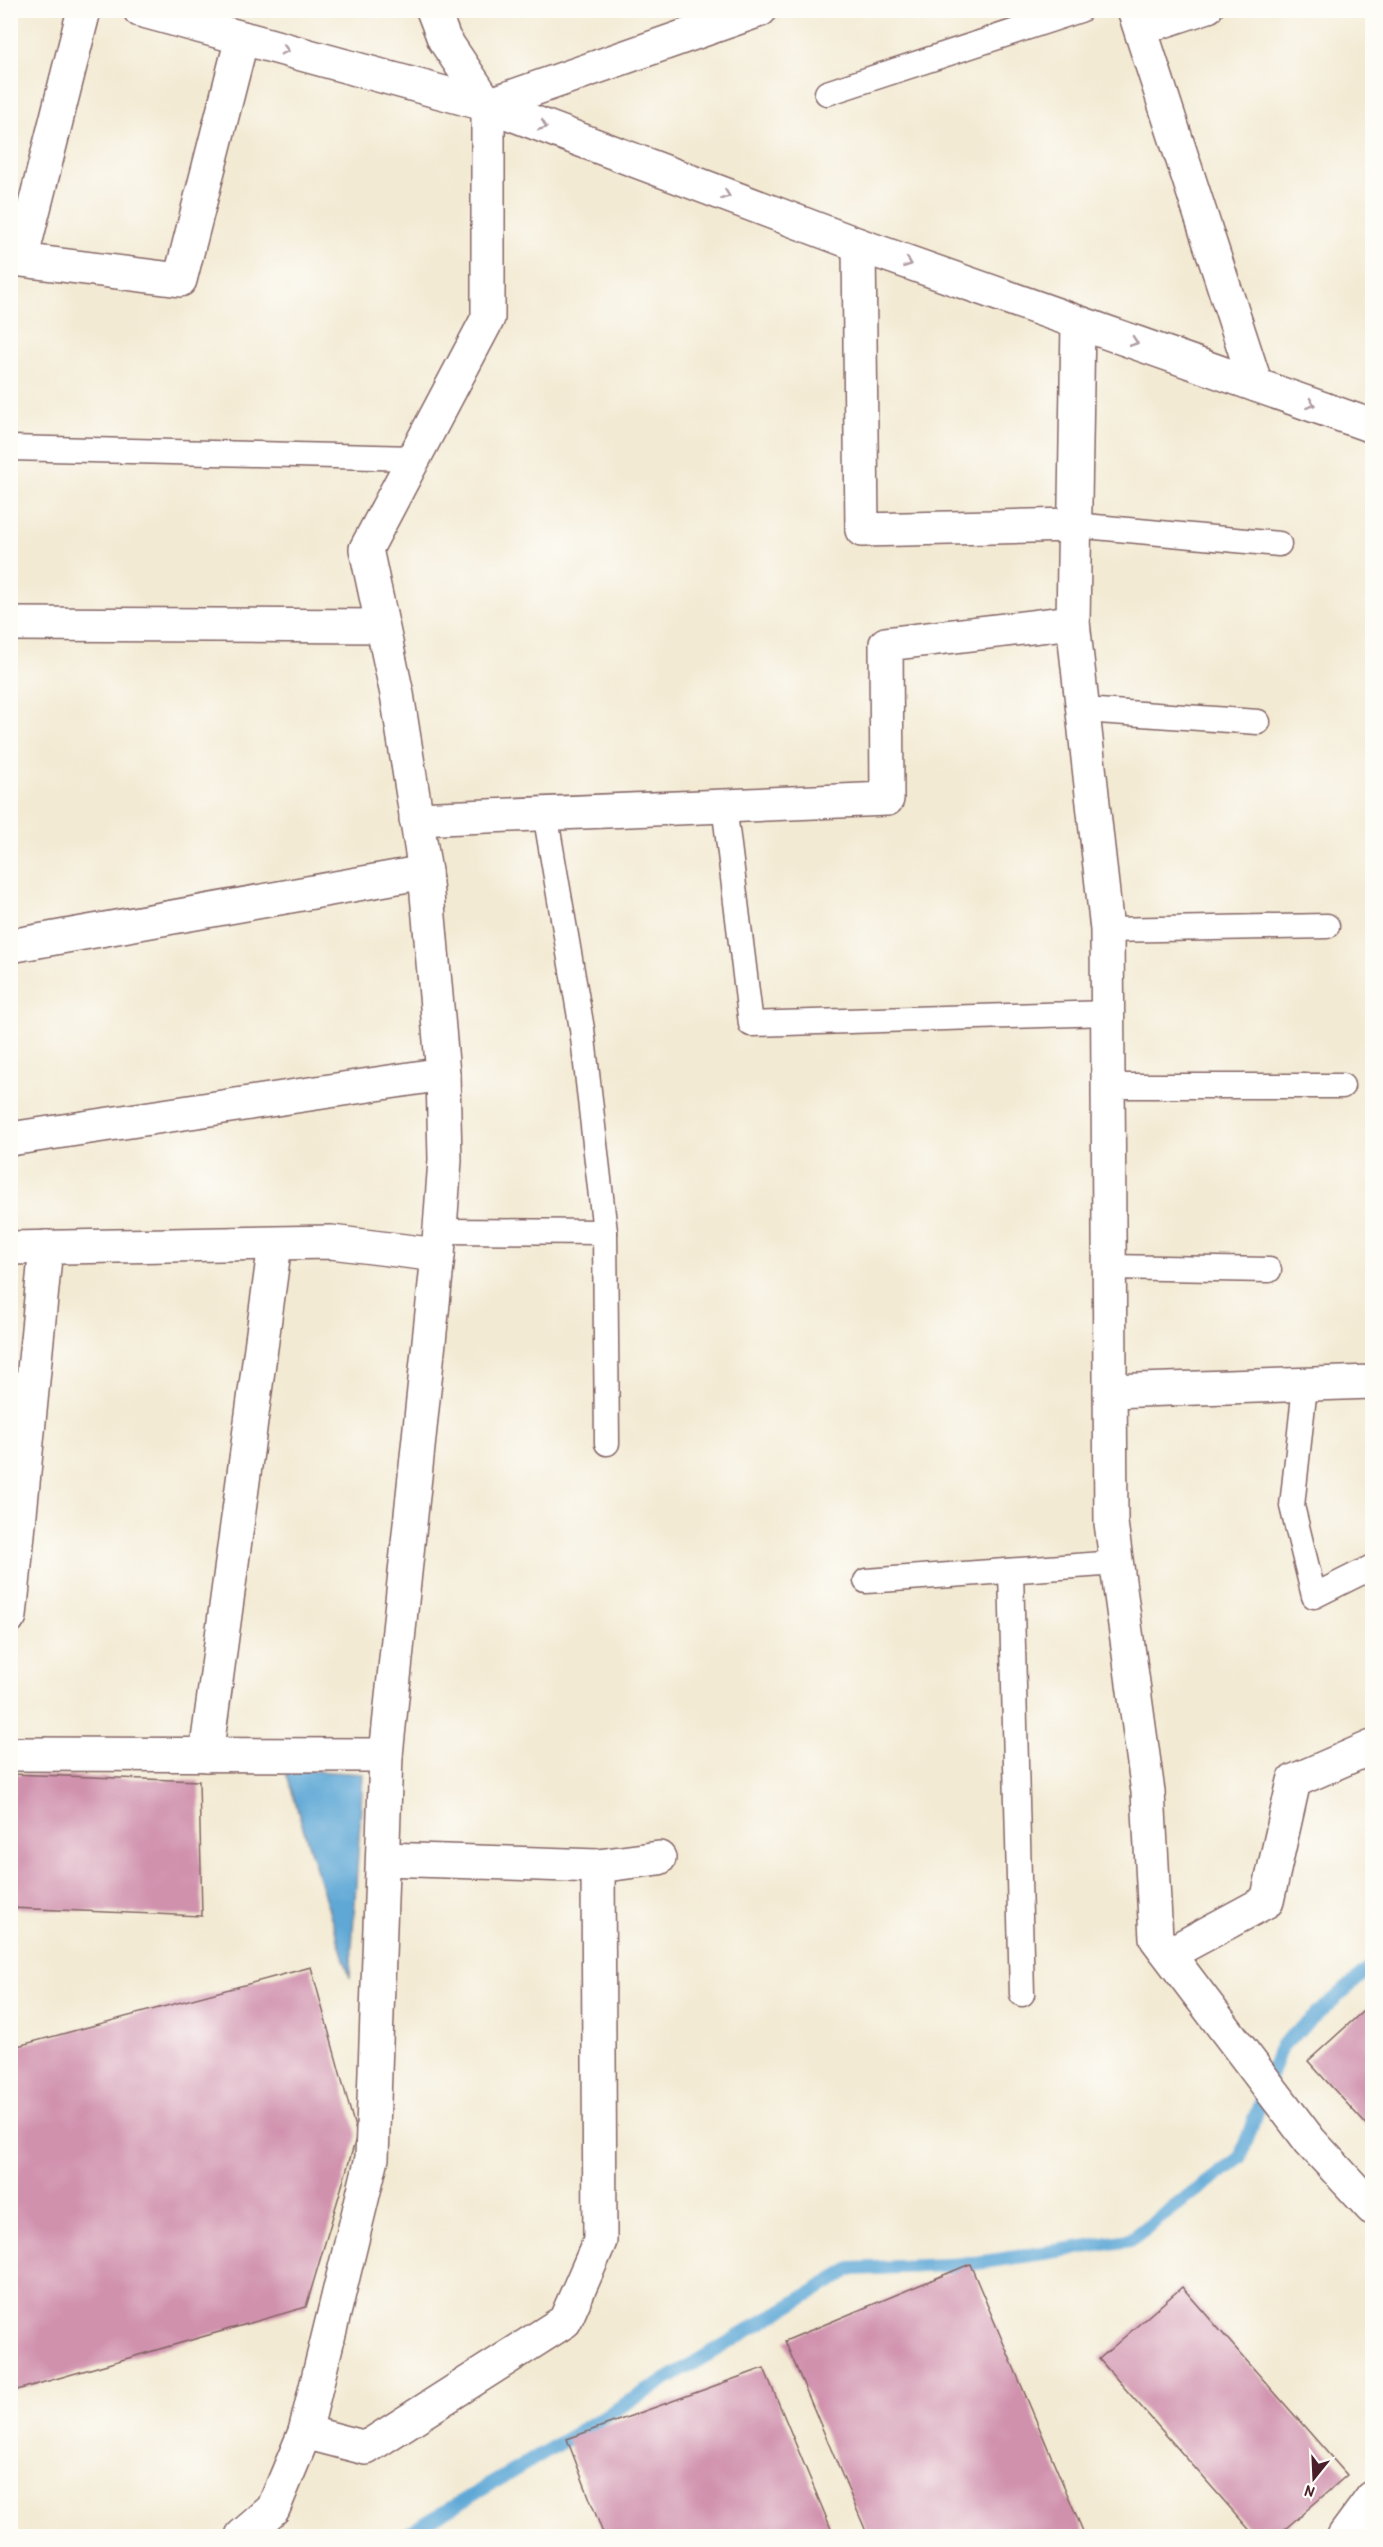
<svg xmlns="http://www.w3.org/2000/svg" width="1383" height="2547" viewBox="0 0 1383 2547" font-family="'Patrick Hand',sans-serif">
	<rect width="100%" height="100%" fill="#fdfcf7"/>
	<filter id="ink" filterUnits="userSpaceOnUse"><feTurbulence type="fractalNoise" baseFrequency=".0167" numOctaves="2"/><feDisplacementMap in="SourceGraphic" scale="12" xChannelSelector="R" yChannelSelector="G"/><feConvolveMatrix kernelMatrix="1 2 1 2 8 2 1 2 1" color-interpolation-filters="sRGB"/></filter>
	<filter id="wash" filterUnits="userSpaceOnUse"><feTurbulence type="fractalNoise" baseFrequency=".008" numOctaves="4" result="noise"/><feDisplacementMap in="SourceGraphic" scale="24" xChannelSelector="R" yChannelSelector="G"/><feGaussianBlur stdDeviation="1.35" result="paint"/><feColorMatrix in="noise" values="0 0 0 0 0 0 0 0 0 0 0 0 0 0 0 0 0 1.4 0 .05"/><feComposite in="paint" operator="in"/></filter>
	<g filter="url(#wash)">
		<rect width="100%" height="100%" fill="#f3ead3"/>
		<polygon fill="#5fa8d6" stroke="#546480" stroke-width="1.5" points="285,1769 363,1774 350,1978"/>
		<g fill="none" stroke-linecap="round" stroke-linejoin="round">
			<polyline stroke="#5fa8d6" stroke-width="14" points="404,2536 851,2269 970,2264 1130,2240 1240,2158 1281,2046 1372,1966"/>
		</g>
		<g id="blocks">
			<g fill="#d091ad">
				<polygon points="10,1774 199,1781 202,1916 10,1908"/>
				<polygon points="311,1967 357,2135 306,2307 10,2392 10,2048"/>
				<polygon points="1372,2003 1372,2131 1308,2061"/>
				<polygon points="970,2264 1085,2536 868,2536 785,2341"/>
				<polygon points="1182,2287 1347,2475 1277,2536 1255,2536 1099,2359"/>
				<polygon points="764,2368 834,2536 604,2536 567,2439"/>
			</g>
		</g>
	</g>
	<g filter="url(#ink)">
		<use href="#blocks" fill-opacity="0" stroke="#856666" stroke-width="1.5"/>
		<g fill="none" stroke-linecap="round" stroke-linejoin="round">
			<defs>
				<g id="service">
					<polyline points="1141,33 1210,10"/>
					<polyline points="827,93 1080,10"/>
					<polyline points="10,448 414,458"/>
					<polyline points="1074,525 1279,544"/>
					<polyline points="1083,710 1258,722"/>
					<polyline points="724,805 751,1024 1108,1013"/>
					<polyline points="545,813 582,1029 605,1232 607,1443"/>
					<polyline points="1107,930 1327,926"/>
					<polyline points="1109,1086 1342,1086"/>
					<polyline points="440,1231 605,1232"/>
					<polyline points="1110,1267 1269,1270"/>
					<polyline points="1305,1386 1292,1506 1314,1596 1372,1567"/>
					<polyline points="1011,1571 1022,1994"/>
					<polyline points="866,1581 1117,1563"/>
				</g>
				<g id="minor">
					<polyline points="84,10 21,260 180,280 242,38"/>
					<polyline points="140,10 488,105 859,245 1372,426"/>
					<polyline points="1134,10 1256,385"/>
					<polyline points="488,105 760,10"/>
					<polyline points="859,245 862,530 1074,525"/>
					<polyline points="1078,323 1073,622 1107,930 1111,1523 1148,1792 1156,1938 1310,2141 1372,2208"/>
					<polyline points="10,624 382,626"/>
					<polyline points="416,819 887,799 886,644 1073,622"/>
					<polyline points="10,946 425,872"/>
					<polyline points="10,1139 443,1074"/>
					<polyline points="10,1248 331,1242 438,1255"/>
					<polyline points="1110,1391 1372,1382"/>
					<polyline points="10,1616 46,1247"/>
					<polyline points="10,1754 386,1755"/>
					<polyline points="206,1755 275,1244"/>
					<polyline points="383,1859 598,1866 659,1858"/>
					<polyline points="1169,1954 1267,1901 1294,1781 1372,1747"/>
					<polyline points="305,2432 366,2448 565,2321 600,2241 598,1866"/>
					<polyline points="242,2536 273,2509 305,2432 372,2158 386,1755 438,1255 445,1160 443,1074 425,872 397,694 366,549 488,318 488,105 444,39 433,10"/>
					<polyline points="1344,2536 1372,2498"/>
				</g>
			</defs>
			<use href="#service" stroke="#856666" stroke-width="27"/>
			<use href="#minor" stroke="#856666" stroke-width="36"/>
			<use href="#service" stroke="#fff" stroke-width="24"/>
			<use href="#minor" stroke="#fff" stroke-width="33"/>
		</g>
		<defs><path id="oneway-chevron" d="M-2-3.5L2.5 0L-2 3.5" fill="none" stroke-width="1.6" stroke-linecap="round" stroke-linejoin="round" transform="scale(1.5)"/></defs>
		<g stroke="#ae9aa0">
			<use href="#oneway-chevron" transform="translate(285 50) rotate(15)"/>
			<use href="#oneway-chevron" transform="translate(543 126) rotate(21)"/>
			<use href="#oneway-chevron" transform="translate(726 195) rotate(21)"/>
			<use href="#oneway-chevron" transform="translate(908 263) rotate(20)"/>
			<use href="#oneway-chevron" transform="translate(1134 342) rotate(19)"/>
			<use href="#oneway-chevron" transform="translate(1311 404) rotate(19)"/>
		</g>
	</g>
	<rect width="1383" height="2547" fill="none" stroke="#fdfcf7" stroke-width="36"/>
	<g transform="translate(1314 2478) rotate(198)" stroke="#fdfcf7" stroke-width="4.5" paint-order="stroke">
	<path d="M0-4.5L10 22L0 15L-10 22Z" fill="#4a1f2b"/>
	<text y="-9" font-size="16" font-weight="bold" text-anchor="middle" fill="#4a1f2b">N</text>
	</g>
</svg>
